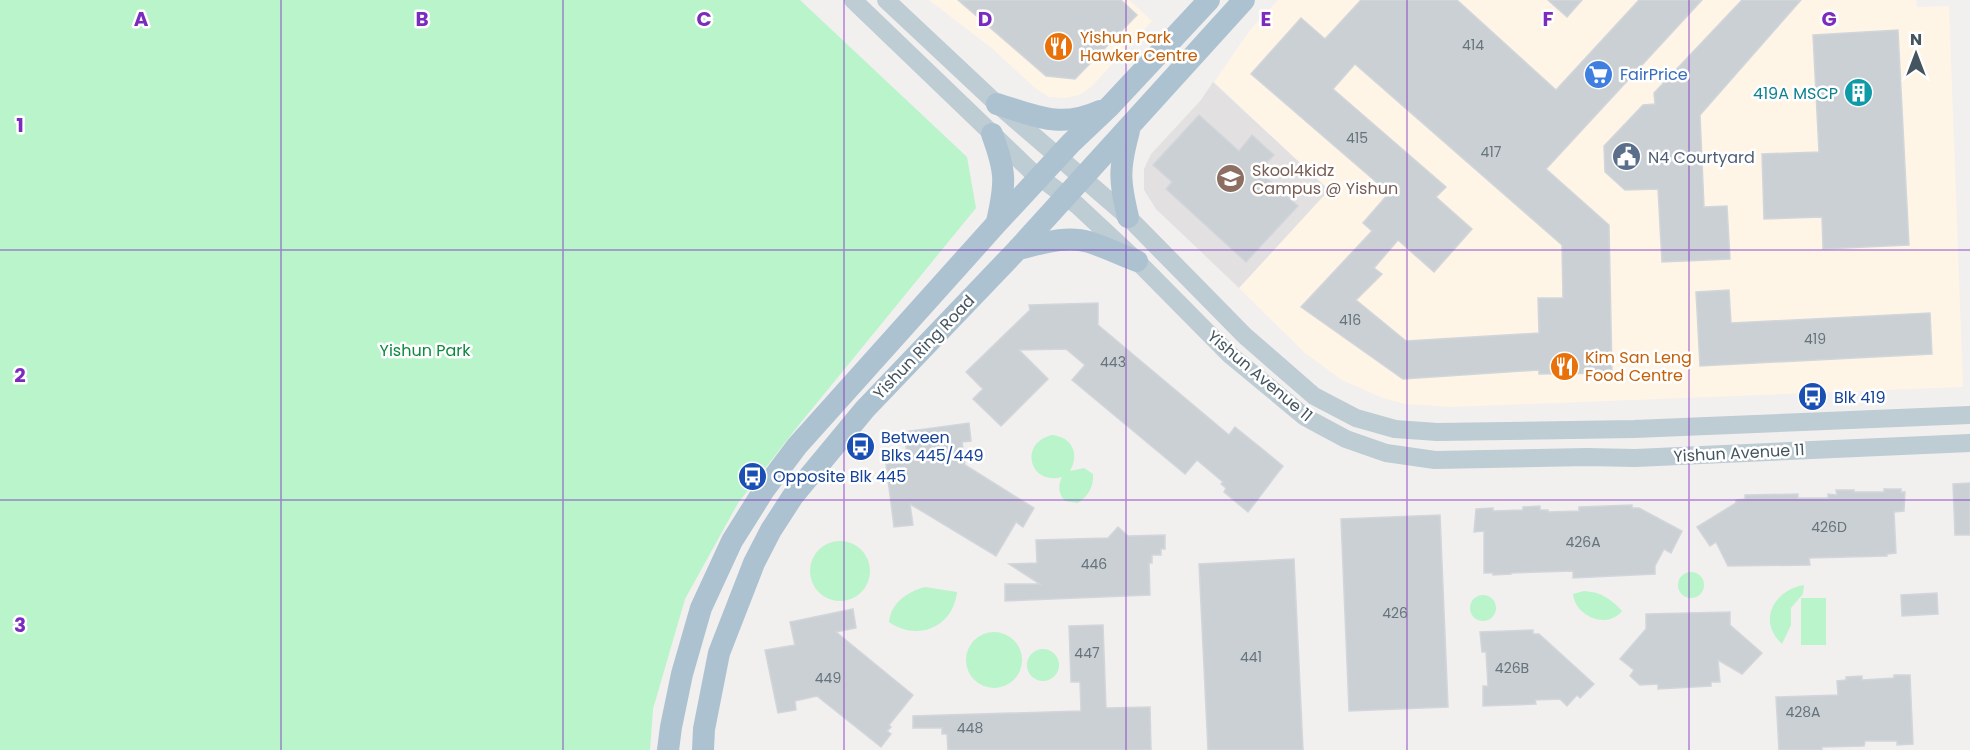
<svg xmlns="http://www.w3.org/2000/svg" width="1970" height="750" viewBox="0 0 1970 750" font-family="Poppins,sans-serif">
	<rect width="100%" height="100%" fill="#f2efef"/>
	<g fill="#fef5e7">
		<polygon points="929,0 1129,0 1152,21 1091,87 1079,95 1065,98 1049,97 1035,88 993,49"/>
		<polygon points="1278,0 1916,0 1917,7 1949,6 1963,387 1451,407 1405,404 1383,398 1342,380 1305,353 1239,288 1329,190 1214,82 1251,29"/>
	</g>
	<polygon fill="#e3e0e1" points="1213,82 1329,190 1239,288 1156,209 1144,190 1144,169 1151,154 1201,100"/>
	<g fill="#b9f4ca">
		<polygon points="0,0 800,0 967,157 976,208 798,426 738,503 685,599 653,709 650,750 0,750"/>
		<path d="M1052,435C1072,437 1080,454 1070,471L1084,468L1093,474C1094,487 1088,496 1078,503L1065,501C1058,493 1058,486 1062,477C1030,486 1018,443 1052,435Z"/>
		<circle cx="840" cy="571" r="30"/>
		<circle cx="1691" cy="585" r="13"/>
		<path d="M1804,585L1803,594L1791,608V625L1782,644C1757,621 1774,590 1804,585Z"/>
		<path d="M925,587L957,592C953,627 918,642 889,622C891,602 908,592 925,587Z"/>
		<path d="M1584,591C1601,592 1611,599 1622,611C1607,630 1575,616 1573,594Z"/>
		<circle cx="1483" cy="608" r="13"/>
		<rect x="1801" y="598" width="25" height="47"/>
		<circle cx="994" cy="660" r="28"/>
		<circle cx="1043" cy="665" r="16"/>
	</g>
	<g fill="#cad0d4" stroke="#d2d6db" stroke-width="1.5" fill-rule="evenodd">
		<polygon points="958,0 1121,0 1137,15 1075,79 1046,76"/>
		<path d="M1361,0H1457L1556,90L1639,0H1702L1546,169L1609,225L1612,373L1539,374V370L1403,379L1301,307L1372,231L1363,223L1389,193L1251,74L1301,18L1325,39ZM1355,64L1562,245L1563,298H1538L1539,333L1406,341L1356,300L1382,274L1374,268L1398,240L1434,272L1472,229L1436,197L1446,187L1333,89Z"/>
		<polygon points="1548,0 1582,0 1567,17"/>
		<polygon points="1742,0 1801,0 1700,115 1704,207 1727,206 1730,259 1662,262 1658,189 1625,190 1605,172 1604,146 1643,105 1655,104 1654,93"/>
		<polygon points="1898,30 1909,245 1823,249 1822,217 1764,219 1762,154 1819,152 1813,35"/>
		<polygon points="1199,115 1239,151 1252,135 1274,155 1259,171 1298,206 1246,262 1166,189 1172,182 1153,165"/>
		<polygon points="1729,290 1731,323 1930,313 1932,354 1700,366 1696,292"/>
		<polygon points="1098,303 1098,325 1229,435 1235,427 1283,466 1248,512 1224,492 1226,488 1221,484 1223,482 1197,460 1185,474 1072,380 1085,365 1066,349 1019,350 1048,379 1001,426 973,399 983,389 966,372 1030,310 1029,305"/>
		<polygon points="969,423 971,441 962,442 965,465 1034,508 1023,527 1016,522 996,556 910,504 913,525 894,527 886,464 908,461 904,432"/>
		<polygon points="1970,483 1970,535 1955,535 1953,484"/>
		<polygon points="1884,489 1901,489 1901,492 1905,492 1904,511 1894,512 1896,553 1887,554 1887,556 1809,558 1810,565 1728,566 1716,542 1710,546 1697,527 1736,503 1736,500 1745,499 1745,495 1798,494 1798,498 1828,498 1828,494 1837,495 1836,490 1854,490 1854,492 1884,492"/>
		<polygon points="1632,505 1632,508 1639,508 1682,531 1671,553 1664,549 1655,566 1655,574 1573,578 1573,571 1511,573 1511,574 1493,575 1493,573 1484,573 1484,531 1474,532 1476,509 1493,508 1493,511 1523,510 1523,507 1540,506 1540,510 1548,510 1548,512 1579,511 1579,507"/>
		<polygon points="1440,515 1448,707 1349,711 1341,519"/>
		<polygon points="1118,527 1128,536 1165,535 1165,549 1161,549 1161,555 1152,555 1152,563 1149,563 1150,595 1005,601 1005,584 1040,584 1009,564 1037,563 1036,540 1108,538"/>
		<polygon points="1294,559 1303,750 1208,750 1199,564"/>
		<polygon points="1937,593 1938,614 1902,616 1901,595"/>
		<polygon points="853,609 856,628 836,632 913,695 889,725 891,727 887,731 891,734 881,747 817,696 795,701 796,710 778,713 765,650 795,645 790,622"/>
		<polygon points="1730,612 1730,625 1762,653 1742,674 1718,660 1720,682 1711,682 1711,686 1658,689 1658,684 1640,685 1630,676 1634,670 1620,659 1646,629 1646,614"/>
		<polygon points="1103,625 1106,708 1150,707 1151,750 948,750 947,734 942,734 942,728 913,728 913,716 1081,711 1080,682 1071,682 1069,626"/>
		<polygon points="1533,630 1533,634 1539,634 1594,684 1580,698 1577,695 1567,706 1560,699 1535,700 1536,704 1483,706 1483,686 1488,686 1486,652 1482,652 1480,632"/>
		<polygon points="1894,675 1910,675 1913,744 1897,745 1897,741 1865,741 1864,746 1822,747 1822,750 1779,750 1776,697 1838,695 1837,681 1846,680 1846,677 1862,676 1862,680 1894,678"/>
	</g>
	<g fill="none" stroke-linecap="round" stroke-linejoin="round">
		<g stroke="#beccd3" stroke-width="18">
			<polyline points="853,0 1030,170 1077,205 1137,261 1229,354 1305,417 1346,439 1386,453 1435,460 1587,457 1635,458 1970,443"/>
			<polyline points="886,0 997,104 1128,217 1245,336 1314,396 1356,418 1395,429 1437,432 1634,429 1970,415"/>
		</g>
		<g stroke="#acc2d1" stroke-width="22">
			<path d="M997,104C1036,116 1060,129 1100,111"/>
			<path d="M992,134C1006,172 1006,182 997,222"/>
			<path d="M1128,217C1119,180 1119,168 1129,131"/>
			<path d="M1018,249C1040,244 1066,235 1089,242C1105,247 1121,255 1137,261"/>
			<polyline points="668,750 671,727 682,674 701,608 732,541 764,490 797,446 997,223 1071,143 1110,106 1209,0"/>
			<polyline points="703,750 704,729 719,653 754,563 771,530 793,496 865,409 1018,249 1244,0"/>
		</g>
	</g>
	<path fill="none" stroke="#7b2cbf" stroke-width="1.5" stroke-opacity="0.55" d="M281,0V750M563,0V750M844,0V750M1126,0V750M1407,0V750M1689,0V750M0,250H1970M0,500H1970"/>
	<defs>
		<symbol id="restaurant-disc" viewBox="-11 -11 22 22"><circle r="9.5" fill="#e8710a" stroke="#fff"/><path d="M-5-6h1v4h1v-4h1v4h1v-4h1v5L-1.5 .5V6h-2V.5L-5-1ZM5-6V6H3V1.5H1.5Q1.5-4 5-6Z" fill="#fff"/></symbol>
		<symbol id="supermarket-disc" viewBox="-11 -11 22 22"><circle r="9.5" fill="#3f7fe0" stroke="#fff"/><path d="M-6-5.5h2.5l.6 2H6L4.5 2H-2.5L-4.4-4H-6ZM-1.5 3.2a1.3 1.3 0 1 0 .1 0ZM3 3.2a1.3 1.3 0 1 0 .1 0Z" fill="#fff"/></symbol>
		<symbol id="building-disc" viewBox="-11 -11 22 22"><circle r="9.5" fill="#0f9aa8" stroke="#fff"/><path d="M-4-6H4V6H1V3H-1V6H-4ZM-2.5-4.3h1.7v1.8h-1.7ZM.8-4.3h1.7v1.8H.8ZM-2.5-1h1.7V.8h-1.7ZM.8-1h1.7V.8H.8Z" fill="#fff"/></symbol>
		<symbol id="civic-disc" viewBox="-11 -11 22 22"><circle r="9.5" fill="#5c6f8a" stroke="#fff"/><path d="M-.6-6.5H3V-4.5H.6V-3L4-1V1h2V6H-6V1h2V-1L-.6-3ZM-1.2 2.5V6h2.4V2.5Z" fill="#fff"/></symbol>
		<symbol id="school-disc" viewBox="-11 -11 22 22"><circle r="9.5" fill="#8d6e63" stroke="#fff"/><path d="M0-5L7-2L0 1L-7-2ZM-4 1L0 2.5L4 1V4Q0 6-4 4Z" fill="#fff"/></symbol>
		<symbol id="bus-disc" viewBox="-11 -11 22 22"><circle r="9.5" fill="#1a4fb4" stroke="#fff"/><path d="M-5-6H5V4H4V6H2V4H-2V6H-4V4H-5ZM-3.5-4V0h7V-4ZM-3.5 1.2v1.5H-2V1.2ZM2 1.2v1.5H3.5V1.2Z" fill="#fff"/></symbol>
	</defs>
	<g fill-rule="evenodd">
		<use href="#restaurant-disc" x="1042" y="30" width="33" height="33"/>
		<use href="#supermarket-disc" x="1582" y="58" width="33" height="33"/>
		<use href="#building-disc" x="1842" y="76" width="33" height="33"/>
		<use href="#civic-disc" x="1610" y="140" width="33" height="33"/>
		<use href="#school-disc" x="1214" y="162" width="33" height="33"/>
		<use href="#restaurant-disc" x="1548" y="350" width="33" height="33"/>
		<use href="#bus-disc" x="1796" y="380" width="33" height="33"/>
		<use href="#bus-disc" x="844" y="430" width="33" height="33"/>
		<use href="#bus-disc" x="736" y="460" width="33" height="33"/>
	</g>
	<g text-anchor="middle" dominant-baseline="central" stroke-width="5" stroke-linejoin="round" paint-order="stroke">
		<g font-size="14" fill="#66747c">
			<text x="1473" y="45">414</text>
			<text x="1357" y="138">415</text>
			<text x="1491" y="152">417</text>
			<text x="1350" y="320">416</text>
			<text x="1815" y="339">419</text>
			<text x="1113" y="362">443</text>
			<text x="1829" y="527">426D</text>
			<text x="1583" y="542">426A</text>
			<text x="1094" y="564">446</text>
			<text x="1395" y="613">426</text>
			<text x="1087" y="653">447</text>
			<text x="1251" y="657">441</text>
			<text x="1512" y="668">426B</text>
			<text x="828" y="678">449</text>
			<text x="1803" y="712">428A</text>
			<text x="970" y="728">448</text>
		</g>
		<g font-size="16" fill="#c56008" stroke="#fff" text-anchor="start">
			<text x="1080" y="37">Yishun Park<tspan x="1080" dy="18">Hawker Centre</tspan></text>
			<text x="1585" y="357">Kim San Leng<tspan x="1585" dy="18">Food Centre</tspan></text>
		</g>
		<g font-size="16" fill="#366cbe" stroke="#fff" text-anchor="start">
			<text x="1620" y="74">FairPrice</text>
		</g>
		<g font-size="16" fill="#0d838f" stroke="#fff" text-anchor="end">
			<text x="1838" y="93">419A MSCP</text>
		</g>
		<g font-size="16" fill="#4e5e75" stroke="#fff" text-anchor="start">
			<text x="1648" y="157">N4 Courtyard</text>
		</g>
		<g font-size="16" fill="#785e54" stroke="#fff" text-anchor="start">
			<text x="1252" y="170">Skool4kidz<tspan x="1252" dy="18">Campus @ Yishun</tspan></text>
		</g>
		<g font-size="16" fill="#45555f" stroke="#fff">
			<text transform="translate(924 347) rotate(-46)">Yishun Ring Road</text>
			<text transform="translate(1260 376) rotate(40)">Yishun Avenue 11</text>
			<text transform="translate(1739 453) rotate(-3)">Yishun Avenue 11</text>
		</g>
		<g font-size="16" fill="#0e883f" stroke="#fff">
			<text x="425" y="350">Yishun Park</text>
		</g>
		<g font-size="16" fill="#164399" stroke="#fff" text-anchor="start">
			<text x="1834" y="397">Blk 419</text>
			<text x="881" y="437">Between<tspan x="881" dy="18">Blks 445/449</tspan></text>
			<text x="773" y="476">Opposite Blk 445</text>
		</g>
	</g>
	<g font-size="20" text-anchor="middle" font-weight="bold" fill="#7b2cbf" stroke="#fff" stroke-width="5" stroke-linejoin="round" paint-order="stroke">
		<text x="141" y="26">A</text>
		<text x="422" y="26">B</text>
		<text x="704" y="26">C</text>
		<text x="985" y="26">D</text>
		<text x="1266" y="26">E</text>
		<text x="1548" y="26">F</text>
		<text x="1829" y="26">G</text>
		<text x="20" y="132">1</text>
		<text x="20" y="382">2</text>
		<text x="20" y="632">3</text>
	</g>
	<g transform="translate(1916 54)" stroke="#ffffff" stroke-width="4.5" paint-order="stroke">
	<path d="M0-4.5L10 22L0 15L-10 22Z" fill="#45555f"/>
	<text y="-9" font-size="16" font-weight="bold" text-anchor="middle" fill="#45555f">N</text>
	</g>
</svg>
